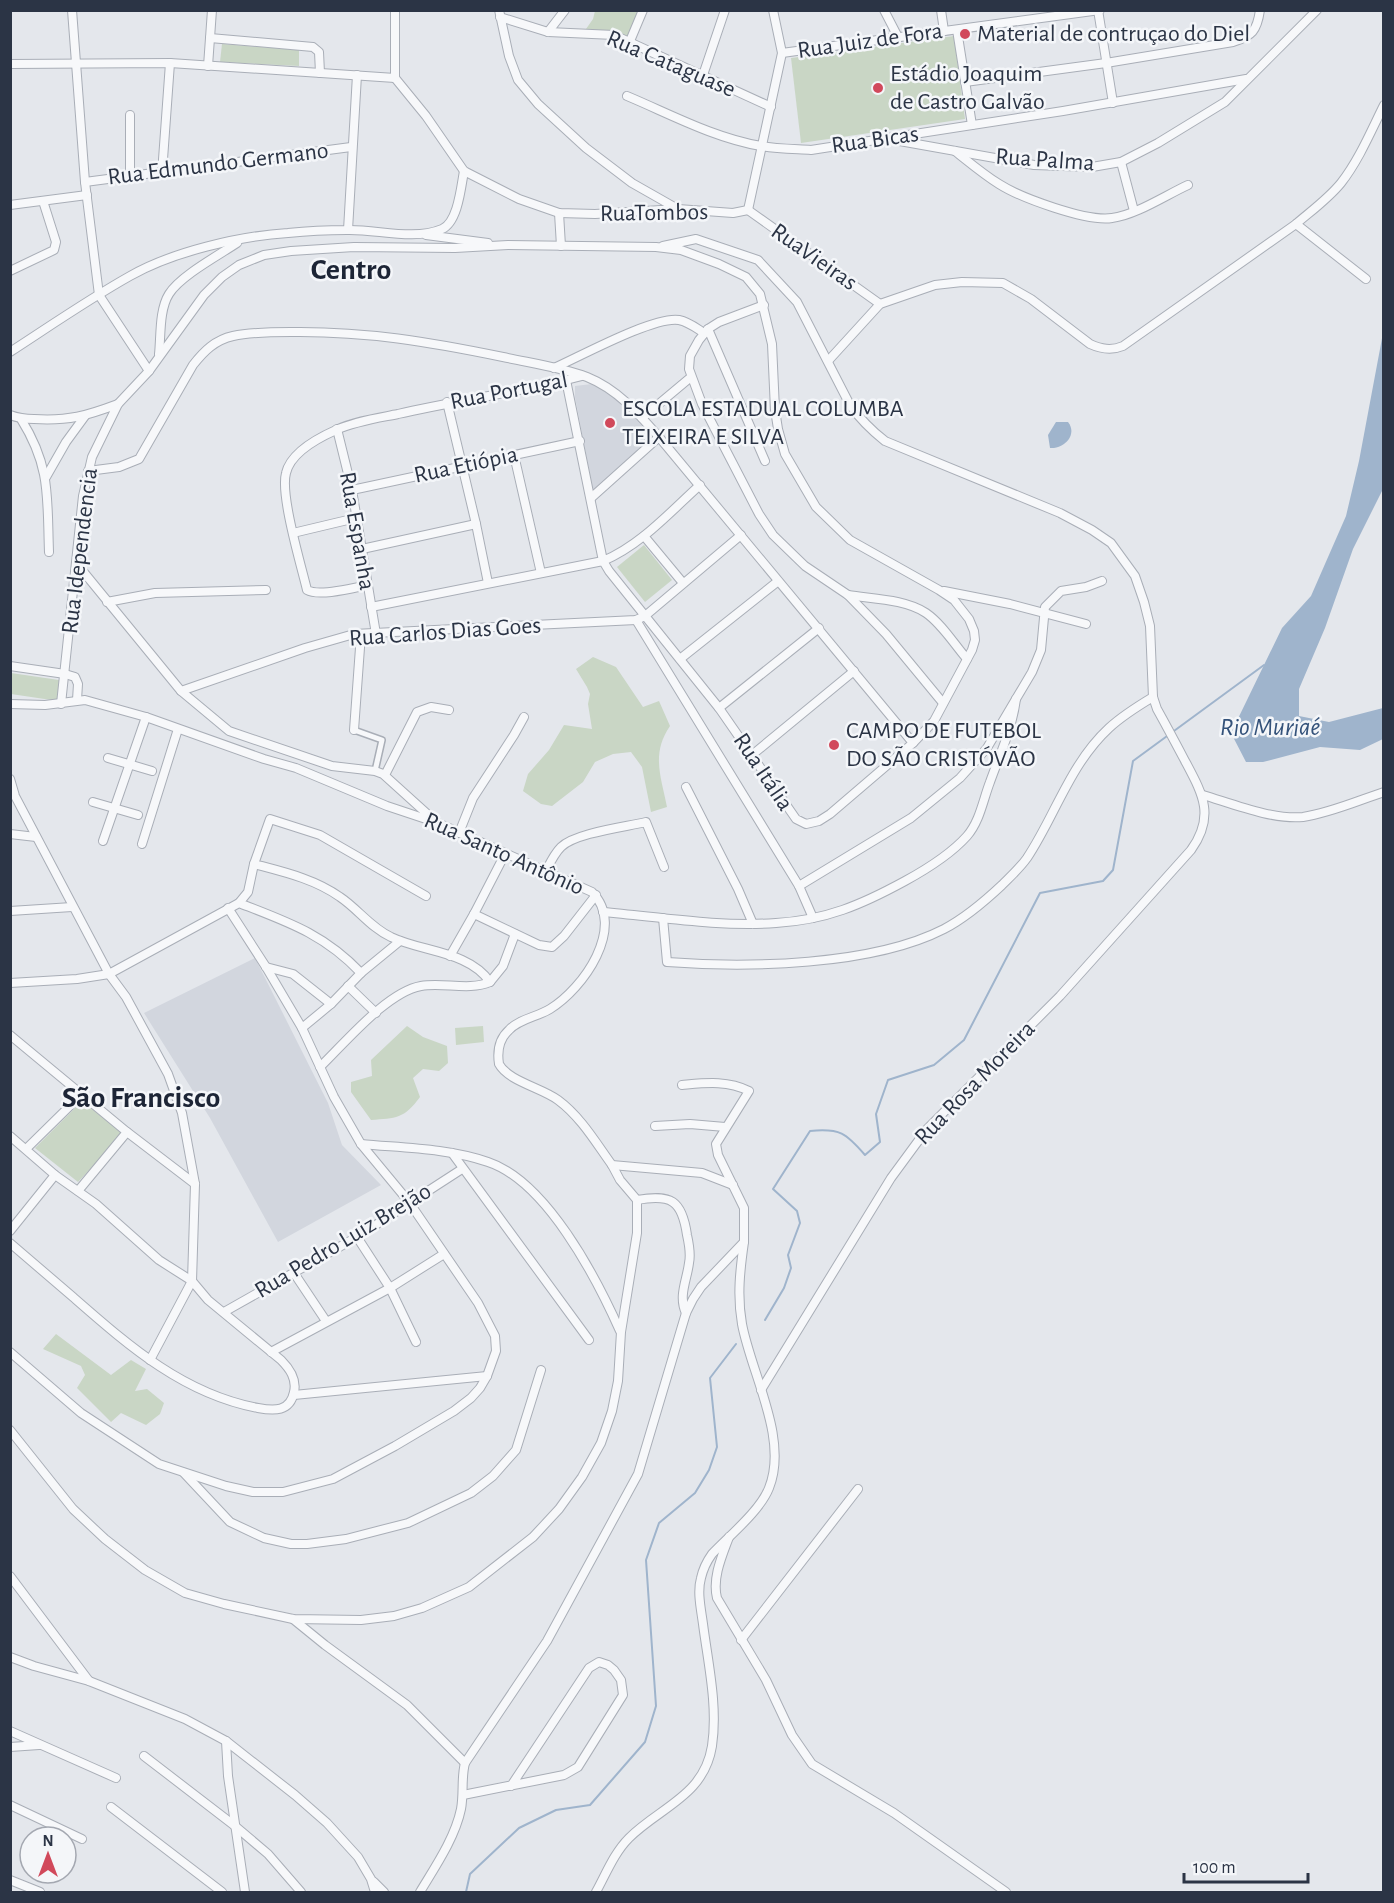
<svg xmlns="http://www.w3.org/2000/svg" width="1394" height="1903" viewBox="0 0 1394 1903" font-family="'Alegreya Sans',sans-serif">
	<rect width="100%" height="100%" fill="#e4e7ec"/>
	<g fill="#d2d6de">
		<polygon points="592,384 610,394 627,409 653,438 593,491 575,397 575,386"/>
		<polygon points="255,958 328,1103 342,1145 381,1185 278,1242 210,1118 144,1013"/>
	</g>
	<g fill="#c9d6c5">
		<polygon points="595,11 641,11 628,38 586,29 593,19"/>
		<polygon points="954,36 965,119 801,143 791,58"/>
		<polygon points="222,44 299,50 299,66 220,62"/>
		<polygon points="644,545 672,580 645,602 617,567"/>
		<path d="M593,657L616,667L643,707L659,701L670,726C651,754 661,776 667,807L651,812L642,767L631,752L613,754L595,762L583,782L552,806L541,804L523,791L528,774L549,750L564,725L592,729L588,704L590,694L587,687L576,669Z"/>
		<polygon points="11,673 59,680 58,701 11,694"/>
		<path d="M407,1026L423,1037L447,1046L448,1063L439,1071L423,1069L413,1078L420,1097C404,1119 396,1118 371,1120L351,1092V1082L372,1076L371,1060Z"/>
		<polygon points="483,1026 484,1042 456,1045 455,1028"/>
		<polygon points="82,1101 123,1134 78,1182 35,1148"/>
		<polygon points="56,1334 111,1375 131,1360 146,1369 135,1391 147,1389 164,1403 160,1414 146,1425 121,1413 111,1422 77,1388 85,1375 81,1366 43,1349"/>
	</g>
	<g fill="#9fb4cc">
		<polygon points="1383,333 1383,489 1353,549 1325,628 1299,689 1299,716 1329,722 1383,708 1383,739 1360,750 1320,747 1263,762 1246,762 1231,733 1282,628 1311,596 1346,516 1359,461"/>
		<path d="M1056,422H1068C1078,435 1064,449 1050,448L1048,435Z"/>
	</g>
	<g fill="none" stroke-linecap="round" stroke-linejoin="round">
		<g stroke="#9fb4cc" stroke-width="2">
			<path d="M765,1320L784,1288L791,1268L788,1255L800,1223L797,1211L773,1189L810,1131C840,1128 846,1133 865,1155L880,1142L876,1114L888,1080L934,1065L964,1040L1040,893L1103,881L1113,870L1133,761L1264,665"/>
			<polyline points="466,1892 470,1874 519,1828 556,1810 590,1805 645,1742 656,1706 646,1560 659,1523 695,1493 709,1470 717,1447 710,1378 736,1344"/>
		</g>
		<defs>
			<polyline id="pedestrian" points="354,730 382,740 375,771"/>
			<g id="minor">
				<polyline points="72,10 85,182 99,295 149,371"/>
				<polyline points="395,10 395,78"/>
				<polyline points="499,10 509,56 518,80 538,104 586,148 632,183 676,208"/>
				<polyline points="884,10 898,37"/>
				<polyline points="941,10 944,31"/>
				<polyline points="1098,10 1113,103"/>
				<polyline points="500,17 548,32 614,35 771,107"/>
				<polyline points="957,30 972,125"/>
				<polyline points="548,32 565,10"/>
				<polyline points="210,38 313,47 319,52 320,73"/>
				<polyline points="630,41 643,10"/>
				<polyline points="782,53 1100,10"/>
				<polyline points="10,64 170,63 395,78"/>
				<polyline points="208,66 212,10"/>
				<polyline points="703,75 725,10"/>
				<polyline points="395,78 426,116 464,171 519,199 559,213 595,214 678,209 733,213 748,210"/>
				<path d="M965,82L1106,63L1233,42C1252,36 1257,31 1260,10"/>
				<path d="M627,96C670,114 714,138 761,146C777,149 795,149 811,150L1063,111L1246,79"/>
				<polyline points="130,115 130,176"/>
				<polyline points="894,140 1034,165 1092,167 1121,162 1158,143 1225,102 1317,10"/>
				<path d="M955,151C969,162 983,174 999,184C1021,198 1087,222 1112,218C1136,215 1166,195 1188,185"/>
				<polyline points="1121,162 1134,211"/>
				<polyline points="162,173 170,63"/>
				<polyline points="85,182 351,147"/>
				<polyline points="10,205 87,195"/>
				<polyline points="748,210 782,53 773,10"/>
				<polyline points="748,210 880,304"/>
				<polyline points="559,213 561,246"/>
				<polyline points="1296,224 1366,279"/>
				<polyline points="348,230 357,75"/>
				<polyline points="426,235 488,243"/>
				<path d="M663,246L696,239L758,260L797,302L850,405C860,419 871,430 885,441L1060,513L1092,530L1111,543L1135,576L1144,602L1150,626L1153,697L1157,709C1166,725 1175,742 1184,759C1202,793 1216,815 1191,850L1060,996L927,1129L891,1178L761,1390"/>
				<polyline points="10,271 54,250 56,242 43,201"/>
				<polyline points="764,305 719,322 708,329 699,340 690,356 689,369 702,404 759,514 773,535 805,566 848,595 886,634 943,703"/>
				<polyline points="708,329 765,461"/>
				<path d="M10,352C50,326 89,299 130,276C172,252 239,236 288,233C307,231 327,230 347,230C377,229 413,241 442,229C458,222 461,187 464,171"/>
				<path d="M159,354C161,336 159,310 169,294C180,276 219,255 237,243"/>
				<path d="M828,361L880,304L935,285L962,282L1003,283L1031,299L1090,344C1101,349 1111,351 1123,346L1296,224C1311,211 1328,199 1341,183C1359,160 1371,131 1384,105"/>
				<path d="M554,368C581,356 654,316 679,320C689,322 696,328 704,333"/>
				<path d="M566,380L603,561C641,545 670,512 700,485"/>
				<polyline points="447,402 476,524 488,583"/>
				<path d="M10,415C18,418 25,419 34,419C69,421 86,416 118,404"/>
				<polyline points="642,418 691,377"/>
				<path d="M21,419C51,467 47,497 49,552"/>
				<polyline points="337,429 352,490 376,634"/>
				<polyline points="514,455 541,573"/>
				<path d="M88,471L119,467L139,459L193,365C204,351 215,340 233,336C252,332 272,332 291,332C366,331 430,342 503,357C530,363 560,367 587,377C617,389 638,413 659,437L913,743"/>
				<polyline points="46,477 66,442 85,416"/>
				<polyline points="352,490 580,441"/>
				<polyline points="591,498 659,437"/>
				<polyline points="293,533 356,518"/>
				<polyline points="644,536 683,583"/>
				<polyline points="362,549 476,524"/>
				<polyline points="77,564 181,691 229,731 332,766 375,771 383,774 435,821"/>
				<path d="M368,585C353,588 319,597 307,590C301,565 280,495 286,473C291,452 318,438 336,430C356,421 378,418 398,414C459,400 522,392 582,376"/>
				<polyline points="944,591 1010,604 1086,624"/>
				<path d="M848,595C872,599 905,599 926,613C942,624 954,644 967,659"/>
				<polyline points="107,602 155,593 266,590"/>
				<polyline points="636,620 799,886 813,918"/>
				<polyline points="680,659 777,582"/>
				<polyline points="10,666 65,674 75,677 78,684 77,700"/>
				<polyline points="181,691 305,648 354,634 636,620 645,616 741,535"/>
				<path d="M10,704L45,705L85,700L146,717L264,759L296,768L387,806L438,823L592,892C627,927 583,989 550,1009C537,1017 519,1019 509,1030C499,1039 497,1051 499,1064C508,1081 542,1088 558,1100C581,1117 596,1143 612,1165L702,1173L733,1185"/>
				<polyline points="61,704 83,496 92,457 118,404 149,371 204,295 222,277 239,265 264,255 291,251 354,247 455,248 508,245 656,247 681,250 719,264 746,277 760,294 772,344 775,410 778,429 785,454 816,507 850,540 939,590 954,600 969,619 974,631 975,640 972,650 934,721 913,743 830,814 819,821 806,824 796,819 719,708 609,571 603,561 371,607"/>
				<polyline points="719,708 819,628"/>
				<polyline points="354,730 361,634"/>
				<polyline points="752,755 854,671"/>
				<polyline points="108,758 152,771"/>
				<polyline points="385,775 417,712 431,707 449,710"/>
				<polyline points="10,779 15,796 109,974 126,997 168,1074 182,1113 195,1184 192,1281 150,1360"/>
				<polyline points="686,787 738,889 753,924"/>
				<path d="M1203,795C1233,804 1273,820 1303,817C1330,813 1357,801 1384,792"/>
				<polyline points="93,802 138,815"/>
				<polyline points="459,833 473,798 514,735 524,717"/>
				<polyline points="10,834 36,837"/>
				<polyline points="103,841 146,717"/>
				<polyline points="142,844 178,729"/>
				<path d="M254,864C284,872 315,879 340,897C358,909 371,928 391,937C422,952 469,951 490,982"/>
				<path d="M546,871C550,863 554,854 561,847C575,833 625,827 646,822L664,867"/>
				<polyline points="799,886 911,818 960,778 987,748 1032,672 1041,650 1045,607 1061,591 1086,587 1102,581"/>
				<polyline points="239,903 248,892 254,864 270,819 320,835 426,896"/>
				<polyline points="10,911 72,907"/>
				<path d="M603,912C660,917 718,927 776,923C826,920 861,905 905,881C927,869 950,855 967,836C980,821 983,800 990,782C1000,754 1012,729 1016,699"/>
				<polyline points="474,914 539,945 552,947 564,936 596,895"/>
				<path d="M663,918L667,962C747,968 872,966 944,929C965,918 985,901 1002,885C1011,876 1020,868 1027,858C1055,816 1070,764 1109,728C1122,716 1138,706 1153,697"/>
				<polyline points="450,956 474,914 505,854"/>
				<polyline points="266,967 293,974 331,1004"/>
				<path d="M10,983L77,979L109,974L239,903C288,922 324,934 361,973"/>
				<polyline points="348,986 376,1013"/>
				<polyline points="302,1028 331,1004 361,973 400,941"/>
				<polyline points="10,1035 127,1132 195,1184"/>
				<path d="M320,1067C345,1043 387,992 421,986C443,982 469,991 490,982L503,966L515,934"/>
				<polyline points="655,1126 690,1124 725,1127"/>
				<path d="M10,1136L55,1175L96,1204L159,1260L192,1281L208,1300L281,1360C290,1369 297,1379 294,1392C290,1412 274,1411 258,1408C183,1394 128,1345 73,1297C52,1279 31,1261 10,1243"/>
				<path d="M361,1144C402,1148 447,1148 488,1162C546,1181 596,1277 620,1331"/>
				<polyline points="26,1149 82,1094"/>
				<polyline points="452,1153 589,1340"/>
				<polyline points="78,1191 127,1132"/>
				<path d="M637,1200C671,1194 682,1200 687,1235C689,1244 691,1254 689,1263C687,1280 678,1296 686,1313"/>
				<polyline points="10,1231 55,1175"/>
				<polyline points="357,1237 390,1288 416,1342"/>
				<polyline points="294,1273 326,1321"/>
				<polyline points="224,1312 357,1237 462,1169"/>
				<polyline points="10,1352 81,1413 159,1464 226,1486 253,1492 283,1492 333,1479 395,1446 454,1411 471,1398 480,1388 487,1376 496,1351 495,1336 478,1303 409,1202 361,1144 334,1097 302,1028 266,967 228,908"/>
				<polyline points="271,1352 390,1288 444,1254"/>
				<polyline points="294,1395 487,1376"/>
				<polyline points="10,1430 73,1509 105,1539 145,1570 185,1593 224,1604 293,1619 361,1620 394,1616 422,1608 469,1587 533,1537 559,1509 582,1477 601,1443 612,1411 618,1381 621,1332 637,1233 637,1200 620,1180 612,1165"/>
				<polyline points="184,1473 230,1522 264,1538 291,1544 307,1544 346,1539 408,1523 471,1493 493,1476 516,1450 541,1370"/>
				<path d="M729,1537C722,1556 712,1578 717,1598L766,1680L792,1735L812,1764L894,1813L1006,1892"/>
				<polyline points="10,1576 89,1681"/>
				<polyline points="293,1619 325,1645 407,1705 465,1763"/>
				<polyline points="741,1640 858,1489"/>
				<polyline points="10,1657 34,1666 89,1681 185,1719 226,1741 295,1795 327,1823 358,1857 371,1879 375,1892"/>
				<polyline points="10,1731 116,1778"/>
				<polyline points="226,1741 228,1776 245,1892"/>
				<polyline points="10,1747 39,1745"/>
				<polyline points="144,1756 235,1826 268,1854 301,1892"/>
				<polyline points="463,1795 564,1775 578,1767 623,1695 621,1680 614,1670 608,1665 599,1662 589,1668 511,1786"/>
				<polyline points="10,1805 82,1839"/>
				<polyline points="111,1807 222,1892"/>
				<polyline points="10,1880 40,1892"/>
				<polyline points="374,1882 384,1892"/>
				<path d="M420,1892C435,1867 455,1838 461,1809C464,1793 461,1778 465,1763L547,1641L638,1474L686,1313L693,1299L701,1287L744,1242V1208L718,1155L716,1144L749,1091C727,1080 705,1083 682,1085"/>
				<path d="M596,1892C606,1874 614,1853 629,1838C660,1807 704,1796 712,1746C718,1706 708,1663 703,1624C701,1609 697,1592 701,1578C703,1569 707,1561 712,1554C729,1536 760,1511 769,1488C789,1439 751,1373 742,1324C737,1296 740,1270 744,1242"/>
			</g>
		</defs>
		<use href="#pedestrian" stroke="#a9aeb7" stroke-width="8"/>
		<use href="#minor" stroke="#a9aeb7" stroke-width="10"/>
		<use href="#pedestrian" stroke="#f7f8fa" stroke-width="5"/>
		<use href="#minor" stroke="#f7f8fa" stroke-width="8"/>
	</g>
	<g fill="#d1495b" stroke="#f4f6f9" stroke-width="2">
		<circle cx="965" cy="34" r="6"/>
		<circle cx="878" cy="88" r="6"/>
		<circle cx="610" cy="423" r="6"/>
		<circle cx="834" cy="745" r="6"/>
	</g>
	<g text-anchor="middle" dominant-baseline="central" stroke-width="5" stroke-linejoin="round" paint-order="stroke">
		<g font-size="24" fill="#2b3445" stroke="#f4f6f9" text-anchor="start">
			<text x="977" y="34">Material de contruçao do Diel</text>
			<text x="890" y="74">Estádio Joaquim<tspan x="890" dy="28">de Castro Galvão</tspan></text>
			<text x="622" y="409">ESCOLA ESTADUAL COLUMBA<tspan x="622" dy="28">TEIXEIRA E SILVA</tspan></text>
			<text x="846" y="731">CAMPO DE FUTEBOL<tspan x="846" dy="28">DO SÃO CRISTÓVÃO</tspan></text>
		</g>
		<g font-size="24" fill="#2b3445" stroke="#f4f6f9">
			<text transform="translate(870 41) rotate(-8)">Rua Juiz de Fora</text>
			<text transform="translate(671 64) rotate(23)">Rua Cataguase</text>
			<text transform="translate(875 140) rotate(-8)">Rua Bicas</text>
			<text transform="translate(1045 160) rotate(4)">Rua Palma</text>
			<text transform="translate(218 164) rotate(-7)">Rua Edmundo Germano</text>
			<text transform="translate(654 213) rotate(-1)">RuaTombos</text>
			<text transform="translate(814 257) rotate(35)">RuaVieiras</text>
			<text transform="translate(509 391) rotate(-11)">Rua Portugal</text>
			<text transform="translate(466 465) rotate(-12)">Rua Etiópia</text>
			<text transform="translate(357 531) rotate(80)">Rua Espanha</text>
			<text transform="translate(80 551) rotate(-83)">Rua Idependencia</text>
			<text transform="translate(445 632) rotate(-4)">Rua Carlos Dias Goes</text>
			<text transform="translate(763 772) rotate(56)">Rua Itália</text>
			<text transform="translate(504 854) rotate(24)">Rua Santo Antônio</text>
			<text transform="translate(975 1083) rotate(-46)">Rua Rosa Moreira</text>
			<text transform="translate(343 1241) rotate(-31)">Rua Pedro Luiz Brejão</text>
		</g>
		<g font-size="26" font-style="italic" fill="#34527a" stroke="#f4f6f9">
			<text x="1270" y="727">Rio Muriaé</text>
		</g>
		<g font-size="30" font-weight="bold" fill="#1d2536" stroke="#f4f6f9">
			<text x="351" y="270">Centro</text>
			<text x="141" y="1098">São Francisco</text>
		</g>
	</g>
	<rect width="1394" height="1903" fill="none" stroke="#2b3445" stroke-width="24"/>
	<g transform="translate(48 1855)"><circle r="28" fill="#f4f6f9" stroke="#a4a8b1" stroke-width="1.5"/>
	<path d="M0-4.5L10 22L0 15L-10 22Z" fill="#d1495b"/>
	<text y="-9" font-size="16" font-weight="bold" text-anchor="middle" fill="#2b3445">N</text>
	</g>
	<path d="M1184 1873v9h124v-9" fill="none" stroke="#2b3445" stroke-width="3"/>
	<text x="1193" y="1873" font-size="18" fill="#2b3445" stroke="#f4f6f9" stroke-width="4.5" paint-order="stroke">100 m</text>
</svg>
